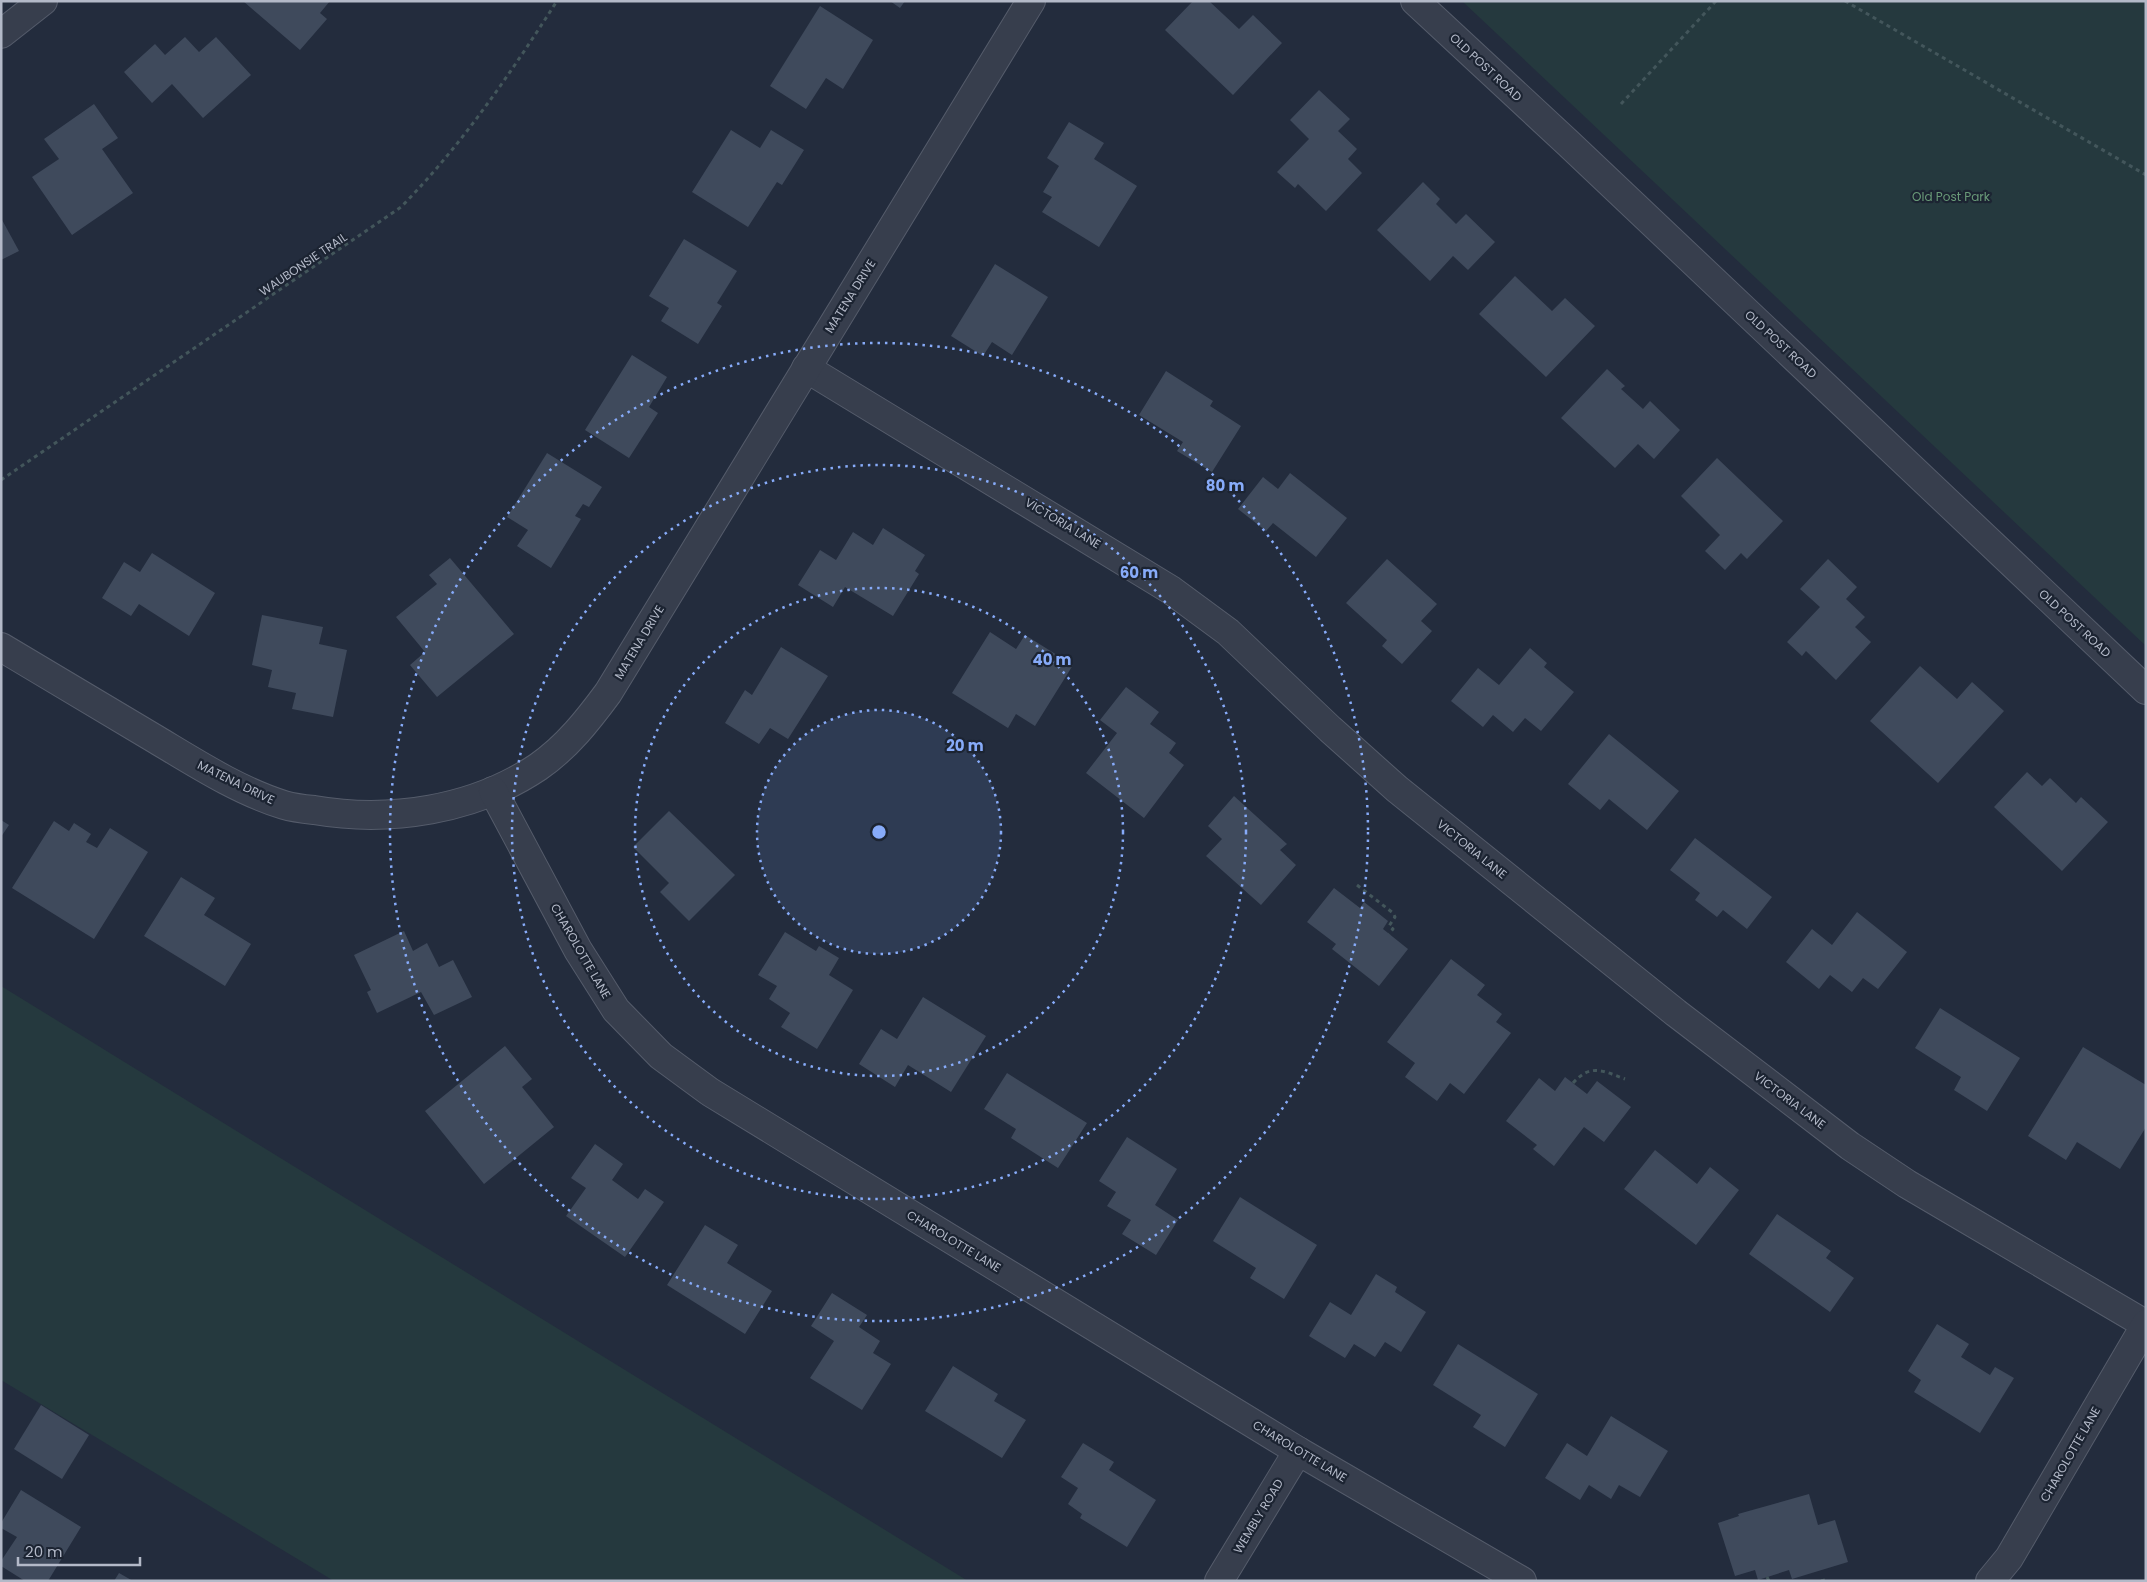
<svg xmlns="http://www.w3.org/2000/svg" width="2147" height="1582" viewBox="0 0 2147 1582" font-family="Poppins,sans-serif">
	<rect width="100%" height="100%" fill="#232c3d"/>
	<g fill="#25393e">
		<polygon points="1462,1 2146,1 2146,646"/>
		<polygon points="1,986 968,1581 334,1581 1,1380"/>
	</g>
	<g fill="#3f4a5c">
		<polygon points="243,1 330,1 320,13 327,19 300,50"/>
		<polygon points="890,1 905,1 900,8"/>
		<polygon points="1193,1 1209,1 1239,29 1253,15 1282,43 1233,95 1165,30"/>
		<polygon points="820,6 873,40 843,89 826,78 806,109 770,86"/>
		<polygon points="185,37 199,52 216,37 251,75 203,118 172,84 152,103 124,72 155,44 165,55"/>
		<polygon points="1319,90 1350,119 1338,131 1357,149 1348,159 1362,173 1326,211 1298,184 1295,188 1277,172 1309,139 1290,120"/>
		<polygon points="94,104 118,138 102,149 133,193 72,235 32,177 59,159 44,139"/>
		<polygon points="1069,122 1104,143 1094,159 1137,186 1099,247 1042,212 1052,197 1043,192 1059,166 1047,158"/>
		<polygon points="731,130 760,148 771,130 804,150 782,185 777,182 748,227 692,192"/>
		<polygon points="1423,182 1440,199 1436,204 1456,224 1466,214 1495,242 1468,270 1453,256 1430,281 1377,230"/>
		<polygon points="1,218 19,251 1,260"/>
		<polygon points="684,239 737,271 717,303 722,306 698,344 661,321 669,308 649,296"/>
		<polygon points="995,264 1048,297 1012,355 992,342 983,356 951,336"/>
		<polygon points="1515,276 1552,311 1565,298 1595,326 1546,377 1479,314"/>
		<polygon points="632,355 667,377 649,407 658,413 629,458 585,430"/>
		<polygon points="1607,369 1625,386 1621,389 1643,409 1650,401 1680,430 1654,459 1638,444 1615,468 1561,418"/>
		<polygon points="1166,371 1213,401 1210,406 1241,426 1212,472 1177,451 1183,442 1139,415"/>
		<polygon points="547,453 602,487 589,507 583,504 575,516 581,519 551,568 517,546 528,530 507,517"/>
		<polygon points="1717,458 1783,521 1747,559 1741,553 1725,570 1705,551 1720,535 1681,496"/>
		<polygon points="1290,473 1347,518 1316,557 1273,523 1266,531 1238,509 1263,477 1278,489"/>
		<polygon points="883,528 925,555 915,571 919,574 893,616 845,587 833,607 798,585 820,550 836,560 853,532 873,545"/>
		<polygon points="152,553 215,593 189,636 139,604 131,616 102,598 124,562 140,572"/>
		<polygon points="450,558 514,634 437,697 410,665 425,652 396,617 437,584 429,575"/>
		<polygon points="1387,559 1437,604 1421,621 1432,631 1402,664 1382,646 1387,640 1346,603"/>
		<polygon points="1828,559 1857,587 1846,599 1865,617 1855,627 1871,642 1836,680 1806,651 1802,656 1787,642 1820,607 1800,589"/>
		<polygon points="262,615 323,627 319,644 347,650 333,717 292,709 296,693 268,687 272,670 252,665"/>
		<polygon points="990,632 1016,649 1025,635 1073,665 1035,726 1016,714 1008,728 952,693"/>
		<polygon points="781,647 828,676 788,739 770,728 759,744 725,723 745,690 752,695"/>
		<polygon points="1530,648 1547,663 1544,667 1574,692 1541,731 1525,718 1513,732 1493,715 1483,727 1451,701 1478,668 1499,685"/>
		<polygon points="1920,666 1957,699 1972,682 2004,711 1938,783 1870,721"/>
		<polygon points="1126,687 1159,712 1150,724 1176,743 1169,753 1184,765 1144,818 1086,773 1117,733 1100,720"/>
		<polygon points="1609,734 1679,791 1647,830 1609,799 1600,810 1568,784"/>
		<polygon points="2027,772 2042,786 2050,778 2076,803 2081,797 2108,822 2062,871 1994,807"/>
		<polygon points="1234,796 1287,844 1280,850 1296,865 1261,905 1206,856 1222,839 1208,826"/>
		<polygon points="669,811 735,875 689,921 660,892 669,883 633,847"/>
		<polygon points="1,820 9,825 1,837"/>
		<polygon points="54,821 69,831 74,823 91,834 86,842 97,848 110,828 148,852 94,939 12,888"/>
		<polygon points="1695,838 1772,897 1747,929 1723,910 1717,917 1695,900 1700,893 1670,870"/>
		<polygon points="181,877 215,898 204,915 251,944 225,986 144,936"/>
		<polygon points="1334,888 1360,908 1364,902 1388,921 1383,929 1408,949 1379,986 1332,949 1336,944 1307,922"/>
		<polygon points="1857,912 1907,952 1878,989 1863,978 1852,992 1830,975 1819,989 1786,962 1812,929 1832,945"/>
		<polygon points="404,931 413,951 427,943 439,967 453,960 472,997 434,1015 421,992 377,1013 367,992 371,990 354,955"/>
		<polygon points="785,932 816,951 819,946 839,958 829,975 853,990 817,1049 781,1027 790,1013 769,999 777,986 758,975"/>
		<polygon points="1451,959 1485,985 1477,995 1502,1014 1496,1022 1511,1033 1464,1094 1450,1083 1437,1101 1405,1077 1415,1063 1387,1042"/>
		<polygon points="923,997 986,1036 951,1092 908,1065 895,1087 859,1064 881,1029 897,1039"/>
		<polygon points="1940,1008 2020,1058 1987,1111 1954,1090 1961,1077 1915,1048"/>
		<polygon points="505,1046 532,1079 522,1087 554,1127 484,1184 425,1111"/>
		<polygon points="2083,1047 2146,1085 2146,1127 2120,1169 2077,1142 2066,1160 2028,1136"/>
		<polygon points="1007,1073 1087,1123 1058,1168 1011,1138 1016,1129 984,1109"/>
		<polygon points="1565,1077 1587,1094 1597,1081 1631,1107 1604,1142 1584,1127 1554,1166 1533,1149 1537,1145 1506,1121 1539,1078 1555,1091"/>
		<polygon points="1127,1137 1177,1169 1155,1205 1178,1220 1156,1255 1122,1234 1131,1220 1107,1206 1116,1192 1099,1181"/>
		<polygon points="595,1144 623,1164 612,1180 638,1199 645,1189 664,1202 625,1257 566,1216 586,1188 571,1178"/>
		<polygon points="1655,1150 1697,1184 1710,1167 1739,1190 1696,1245 1624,1189"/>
		<polygon points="1240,1197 1317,1245 1284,1299 1250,1278 1256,1268 1213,1241"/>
		<polygon points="1777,1214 1831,1251 1826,1258 1854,1278 1830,1312 1749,1254"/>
		<polygon points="705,1225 738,1245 727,1263 772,1291 745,1334 667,1285"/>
		<polygon points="1376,1274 1397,1287 1395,1292 1426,1312 1401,1352 1385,1342 1375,1357 1354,1344 1345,1358 1309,1336 1330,1302 1351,1315"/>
		<polygon points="832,1293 867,1315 859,1327 880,1341 873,1353 891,1364 862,1410 810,1378 834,1341 811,1326"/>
		<polygon points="1937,1324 1969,1344 1961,1357 1990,1375 1995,1367 2014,1378 1980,1433 1914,1392 1921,1380 1908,1371"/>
		<polygon points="1458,1344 1538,1394 1505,1447 1473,1427 1481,1415 1433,1385"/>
		<polygon points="953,1366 998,1394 994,1401 1026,1420 1002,1458 925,1411"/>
		<polygon points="41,1405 89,1435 62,1479 14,1449"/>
		<polygon points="1611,1416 1668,1451 1640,1497 1619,1485 1611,1499 1589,1485 1580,1500 1545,1478 1567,1443 1587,1456"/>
		<polygon points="1083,1443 1114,1462 1109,1470 1156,1500 1127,1547 1080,1518 1082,1514 1068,1504 1078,1488 1061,1477"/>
		<polygon points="21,1490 81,1527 48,1581 25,1581 1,1566 1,1561 17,1537 1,1528 1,1523"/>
		<polygon points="1809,1494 1818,1525 1835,1520 1848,1562 1792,1579 1789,1570 1758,1580 1755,1570 1735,1576 1718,1523 1739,1516 1738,1514"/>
		<polygon points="119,1573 133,1581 114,1581"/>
	</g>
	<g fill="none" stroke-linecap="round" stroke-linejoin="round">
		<defs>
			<g id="minor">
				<polyline points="1415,1 1568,143 2146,690"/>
				<polyline points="1,34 43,1"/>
				<polyline points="806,368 1171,590 1228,632 1330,729 1397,789 1676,1013 1850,1146 1907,1184 2145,1324"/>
				<path d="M1,647C53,678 105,709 157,740C197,764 239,791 284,805C294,808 304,809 314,810C390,823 474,810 538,767C567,747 588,720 608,693L1031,1"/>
				<polyline points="493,791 578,950 616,1010 661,1056 710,1092 1298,1451 1522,1581"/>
				<polyline points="1219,1581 1298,1451"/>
				<polyline points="1990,1581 2009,1558 2146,1324"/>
			</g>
		</defs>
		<use href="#minor" stroke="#555c6b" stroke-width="30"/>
		<g stroke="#43565b" stroke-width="3" stroke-dasharray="4 4" stroke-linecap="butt">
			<polyline points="1845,1 2146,175"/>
			<polyline points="1621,104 1716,1"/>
			<path d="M1,480L401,207C462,145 510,74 557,1"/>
			<polyline points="1357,885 1393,913 1395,917 1389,926 1393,929 1389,934"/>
			<path d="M1573,1083C1591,1063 1603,1071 1625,1079"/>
			<polyline points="1767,1577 1769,1581"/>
			<polyline points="1821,1581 1825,1580"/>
		</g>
		<use href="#minor" stroke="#373e4d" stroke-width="28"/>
	</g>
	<circle cx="879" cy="832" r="122" fill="#87abf9" fill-opacity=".12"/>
	<g fill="none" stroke="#87abf9" stroke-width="2.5" stroke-dasharray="2.5 5">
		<circle cx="879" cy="832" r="122"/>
		<circle cx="879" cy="832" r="244"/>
		<circle cx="879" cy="832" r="367"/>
		<circle cx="879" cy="832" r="489"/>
	</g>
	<g text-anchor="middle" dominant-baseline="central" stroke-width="4.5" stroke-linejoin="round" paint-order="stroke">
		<g font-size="12" fill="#b3b9c8" stroke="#1c2432">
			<text transform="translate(1486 67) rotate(43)">OLD POST ROAD</text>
			<text transform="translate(303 264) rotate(-34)">WAUBONSIE TRAIL</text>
			<text transform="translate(850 296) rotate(-58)">MATENA DRIVE</text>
			<text transform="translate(1781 344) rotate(43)">OLD POST ROAD</text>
			<text transform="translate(1063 523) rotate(31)">VICTORIA LANE</text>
			<text transform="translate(2075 623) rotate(43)">OLD POST ROAD</text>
			<text transform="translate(639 642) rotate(-59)">MATENA DRIVE</text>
			<text transform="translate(236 782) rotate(26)">MATENA DRIVE</text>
			<text transform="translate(1472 849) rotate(39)">VICTORIA LANE</text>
			<text transform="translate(581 951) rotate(60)">CHAROLOTTE LANE</text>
			<text transform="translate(1790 1100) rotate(37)">VICTORIA LANE</text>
			<text transform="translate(954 1241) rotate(31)">CHAROLOTTE LANE</text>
			<text transform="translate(1300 1451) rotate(31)">CHAROLOTTE LANE</text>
			<text transform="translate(2070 1454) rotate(-60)">CHAROLOTTE LANE</text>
			<text transform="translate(1258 1516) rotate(-59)">WEMBLY ROAD</text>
		</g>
		<g font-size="12" fill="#699a78" stroke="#1c2432">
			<text x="1951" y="196">Old Post Park</text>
		</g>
	</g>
	<circle cx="879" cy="832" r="8" fill="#87abf9" stroke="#1c2432" stroke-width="2.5"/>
	<g font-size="15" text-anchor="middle" font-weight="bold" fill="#87abf9" stroke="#1c2432" stroke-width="4.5" stroke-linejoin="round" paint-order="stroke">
		<text x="1225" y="491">80 m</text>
		<text x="1139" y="578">60 m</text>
		<text x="1052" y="665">40 m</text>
		<text x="965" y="751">20 m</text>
	</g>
	<rect width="2147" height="1582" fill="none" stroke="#b3b9c8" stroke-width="5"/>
	<path d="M18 1557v8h122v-8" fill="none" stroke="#b3b9c8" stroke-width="2.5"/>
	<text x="25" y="1557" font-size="15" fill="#b3b9c8" stroke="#1c2432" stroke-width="4" paint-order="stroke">20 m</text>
</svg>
